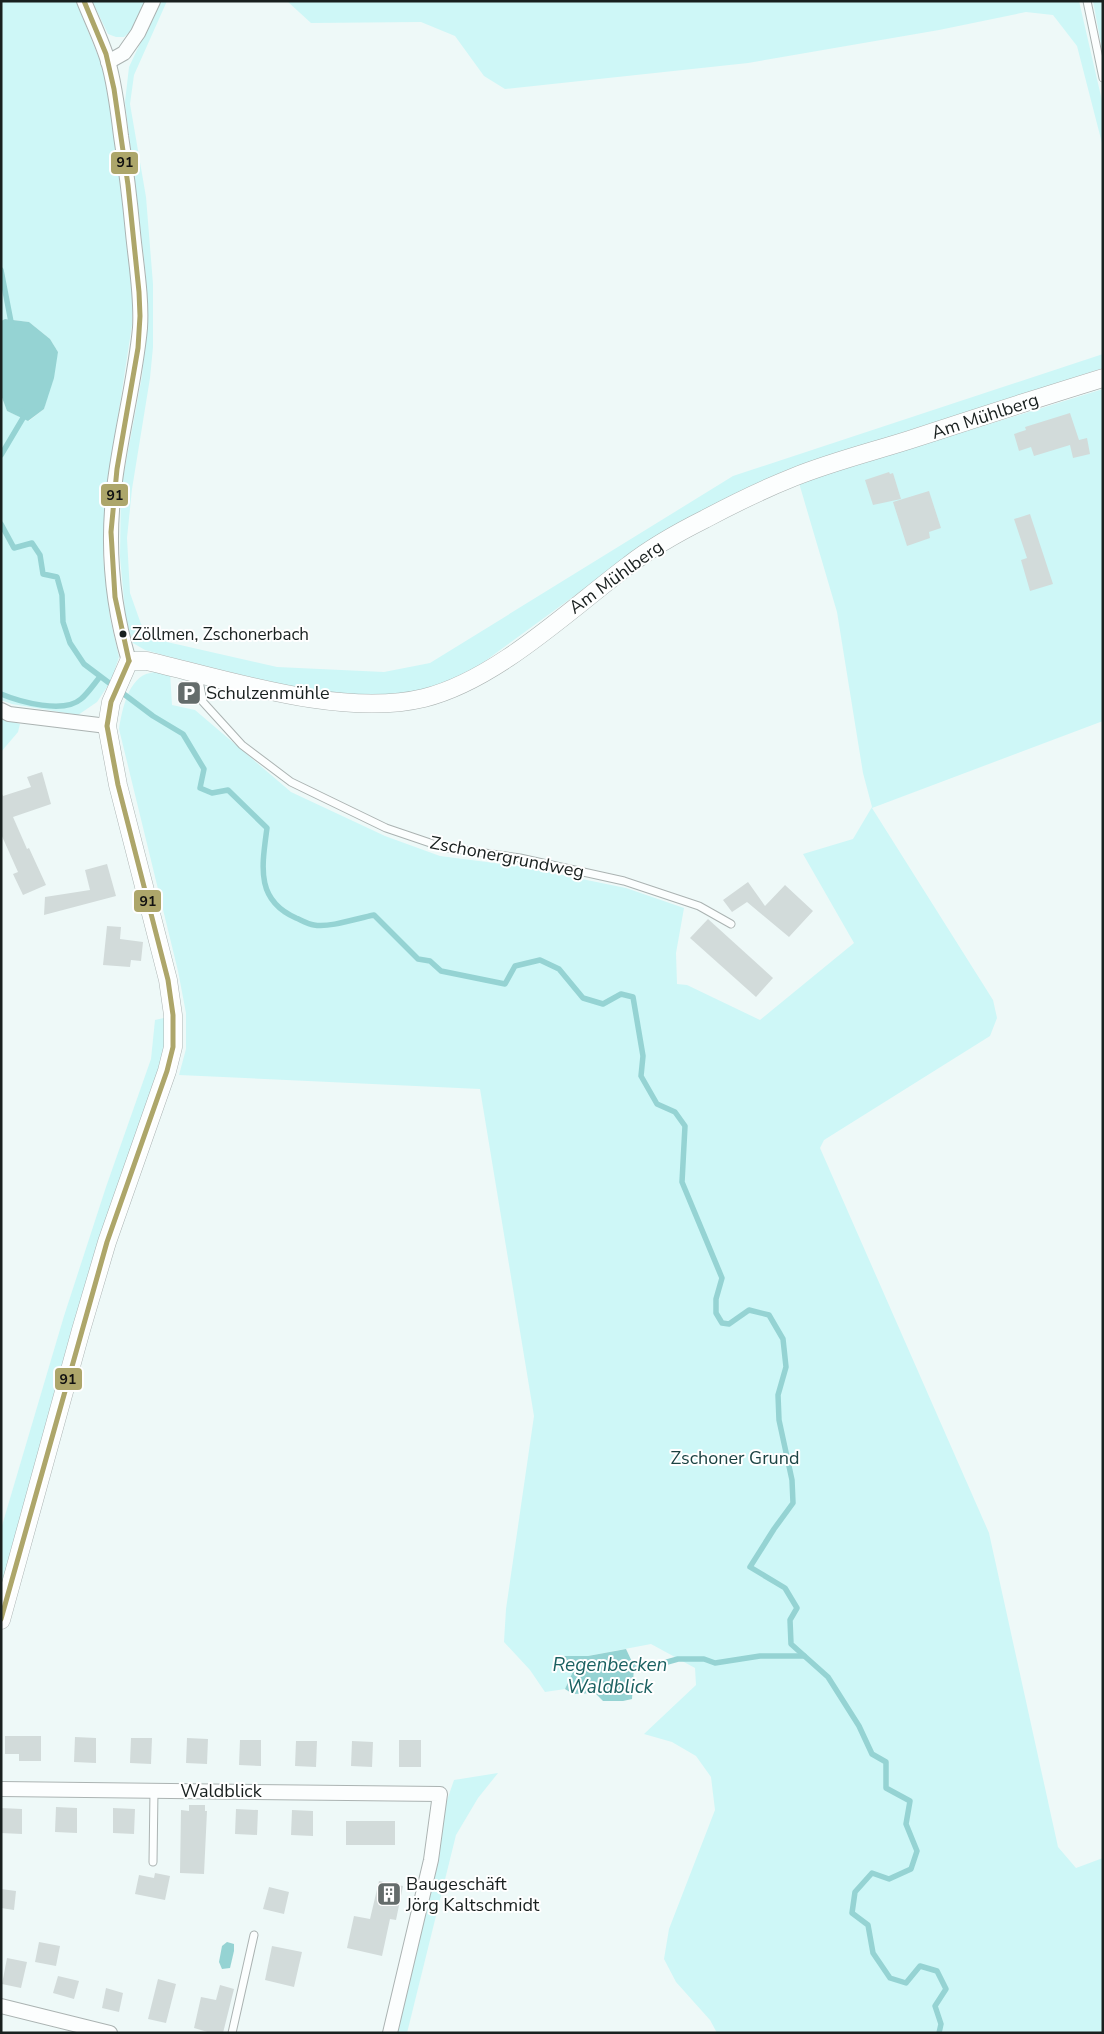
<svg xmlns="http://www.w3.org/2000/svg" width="1104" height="2034" viewBox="0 0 1104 2034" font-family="'Nunito Sans',sans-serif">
	<rect width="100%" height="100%" fill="#eef9f8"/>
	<g fill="#cef7f7">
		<polygon points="1,1 76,1 102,66 111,112 123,200 133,302 132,325 106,495 103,556 110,618 119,657 111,681 97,702 78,715 12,704 1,700 1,395 7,411 29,421 44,409 58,352 50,339 29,322 5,319 1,321"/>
		<polygon points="92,1 146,1 134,28 124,37 116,37 108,34"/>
		<path d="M160,1H167L134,75L130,104L146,197L153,284V347L150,378L132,489L127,538L130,593L141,624L153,636L167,642L277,667L384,672L430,663L733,476L1103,354V368L789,469L742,490L626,558L481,664C445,685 414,695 373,698C349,700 323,693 301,688C248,677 196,664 145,650L133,643L126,622L120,557L121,489L142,376L147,327L146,276L125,102L129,67Z"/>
		<polygon points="287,1 1079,1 1103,105 1103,147 1077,46 1053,15 1026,12 939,30 748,63 505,89 484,76 455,36 421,22 311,23"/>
		<polygon points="1093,1 1103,1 1103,55"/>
		<path d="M1103,389V721L872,808L993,1000L997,1018L990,1036L824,1140L820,1148L989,1533L1058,1847L1076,1868L1103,1858V2033H717L710,2020L676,1982L664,1959L669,1929L715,1810L711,1777L696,1756L672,1742L644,1734L696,1685L695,1668L651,1644L588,1656H564L561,1660L576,1664L565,1689L545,1692L530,1670L504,1642L506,1609L534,1416L480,1089L179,1075L186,1049V1013L178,971L119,729C122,711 128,677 150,673C156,671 163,673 170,673L172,705L195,710L291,792L385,836L440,856L518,866L626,888L684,908L676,953L677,984L687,985L760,1020L854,943L803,854L853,839L872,807L863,773L837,612L799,483Z"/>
		<polygon points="1,718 20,724 18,732 1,752"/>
		<polygon points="164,1018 166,1040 159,1069 1,1587 1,1529 64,1316 106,1187 151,1059 155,1020"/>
		<polygon points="498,1773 478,1798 456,1835 407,2033 394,2033 442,1815 454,1780"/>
	</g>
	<g fill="#95d3d3">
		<polygon points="5,319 29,322 50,339 58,352 54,378 44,409 28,421 7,411 1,395 1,321"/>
		<polygon points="626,1649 634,1666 632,1699 623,1701 603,1701 595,1693 573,1694 565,1689 576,1665 561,1660 564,1656 588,1656"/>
		<polygon points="227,1942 234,1944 234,1951 230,1968 222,1969 219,1962 222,1946"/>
	</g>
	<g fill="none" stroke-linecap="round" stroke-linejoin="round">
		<g stroke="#95d3d3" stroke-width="5.5">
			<polyline points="1,270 12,327"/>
			<polyline points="1,455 23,418 22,411"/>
			<path d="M1,524L14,548L32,543L40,555L43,574L57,577L62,595L63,622L70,643L84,664L153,716L183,734L204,769L200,788L212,793L228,790L267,828C262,866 255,900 296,918C301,920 308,924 314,925C330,928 358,918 374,915L418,959L430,961L441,971L505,984L515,966L540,960L559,969L583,998L603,1004L621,994L633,997L643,1056L641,1076L657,1104L675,1112L685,1126L682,1182L722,1278L716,1299V1313L722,1323L729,1324L749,1310L769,1315L783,1339L786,1367L778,1395L779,1420L792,1480L793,1503L774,1529L750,1567L785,1588L797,1608L790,1620L791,1644L828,1677L859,1726L872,1754L886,1762V1788L910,1801L906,1824L917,1851L911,1869L889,1879L872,1873L855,1892L852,1913L868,1925L873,1953L890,1978L906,1983L920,1966L937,1971L946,1989L935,2006L941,2024L939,2033"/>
			<path d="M1,694C20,702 64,714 81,699C88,693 94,684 99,678"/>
			<polyline points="634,1666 660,1664 678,1659 704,1659 715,1663 760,1656 804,1656"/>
		</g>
	</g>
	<g fill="#d2dbda">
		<polygon points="1070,413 1079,440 1087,438 1090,454 1073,458 1070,445 1034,456 1031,447 1019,451 1014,434 1026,430 1025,427"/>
		<polygon points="889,472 890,474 893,473 901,499 873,505 865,480"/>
		<polygon points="929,491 941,528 929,532 930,538 907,546 893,502"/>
		<polygon points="1030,514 1053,584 1030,591 1021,560 1027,558 1014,519"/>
		<polygon points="42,772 51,804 13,817 27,849 29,848 46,885 23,895 13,874 18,872 1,834 1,792 3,796 31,787 27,777"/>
		<polygon points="107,864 116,896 44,915 45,897 90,890 85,870"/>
		<polygon points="748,882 765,906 785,885 813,911 789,937 747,902 732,912 723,900"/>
		<polygon points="708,919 773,978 756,997 690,938"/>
		<polygon points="107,926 121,927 120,939 143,942 141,961 131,960 130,967 103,965"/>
		<polygon points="5,1736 41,1736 41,1761 19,1761 19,1754 5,1754"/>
		<polygon points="75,1737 96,1738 96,1763 74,1762"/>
		<polygon points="131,1738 152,1738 151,1764 130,1763"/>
		<polygon points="187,1738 208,1739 207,1764 186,1763"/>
		<polygon points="240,1740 261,1740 261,1766 239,1765"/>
		<rect x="399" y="1740" width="22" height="27"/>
		<polygon points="296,1741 317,1741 316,1767 295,1766"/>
		<polygon points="352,1741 373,1742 372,1767 351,1766"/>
		<polygon points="189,1805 205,1805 205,1811 207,1811 204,1874 180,1873 181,1810 189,1811"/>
		<polygon points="56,1807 77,1808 77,1833 55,1832"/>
		<polygon points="1,1808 22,1809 22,1834 1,1833"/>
		<polygon points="113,1808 135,1809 134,1834 113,1833"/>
		<polygon points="236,1809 258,1810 257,1835 235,1834"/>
		<polygon points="292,1810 313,1811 313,1836 291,1835"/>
		<rect x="346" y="1821" width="49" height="24"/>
		<polygon points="155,1873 170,1876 165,1900 135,1894 139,1875 154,1878"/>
		<polygon points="379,1881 403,1886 396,1920 390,1919 382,1956 347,1948 354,1916 370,1919"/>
		<polygon points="269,1887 289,1892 284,1914 263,1909"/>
		<polygon points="1,1889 16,1891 14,1910 1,1908"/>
		<polygon points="39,1942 60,1946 56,1966 35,1962"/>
		<polygon points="272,1946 302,1952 294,1987 265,1980"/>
		<polygon points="7,1958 27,1962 21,1988 2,1984"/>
		<polygon points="58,1976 79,1981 74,1999 53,1993"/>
		<polygon points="158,1979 176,1984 166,2023 148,2019"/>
		<polygon points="220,1985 234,1989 223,2033 211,2033 194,2028 201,1997 216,2000"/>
		<polygon points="106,1988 123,1993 119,2012 102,2008"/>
	</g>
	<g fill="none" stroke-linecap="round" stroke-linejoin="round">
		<defs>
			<g id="service">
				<polyline points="1087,1 1103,78"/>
				<polyline points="198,675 203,702 242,745 291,782 386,828 442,847 520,858 624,881 699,906 731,924"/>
				<polyline points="153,1862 154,1791"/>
				<polyline points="232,2033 254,1935"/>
			</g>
			<g id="minor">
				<path d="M84,1C92,21 102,41 108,61C115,85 118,111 121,136C126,168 130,201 133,233C136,264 142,297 140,328C135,382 120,435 114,489C107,547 112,604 129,661"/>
				<polyline points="108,62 124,53 138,33 153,1"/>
				<polyline points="1,710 9,714 107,726"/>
				<polyline points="1,1789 440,1794 431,1860 390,2033"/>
				<polyline points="1,2006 110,2033"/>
			</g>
			<path id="tertiary" d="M1,1620L81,1330L107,1242L167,1071L173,1047V1015L168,980L118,785L107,726L111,702L129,661H147C229,680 342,718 424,698C497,680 570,609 629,565C652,547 679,532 705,519C733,504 764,489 794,477C831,462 871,452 909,440C973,419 1038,398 1103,378"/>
		</defs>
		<use href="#service" stroke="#abb3b2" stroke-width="9"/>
		<use href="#minor" stroke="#abb3b2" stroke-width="16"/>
		<use href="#tertiary" stroke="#abb3b2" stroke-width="19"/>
		<use href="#service" stroke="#fcfefe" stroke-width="7"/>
		<use href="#minor" stroke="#fcfefe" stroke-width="14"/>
		<use href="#tertiary" stroke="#fcfefe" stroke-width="18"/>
		<defs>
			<g id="bus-1">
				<polyline points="84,1 106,54 114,89 128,185 139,292 140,316 138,348 117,469 111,532 115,597 129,661"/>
				<polyline points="1,1619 107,1242 167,1071 173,1047 173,1015 168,980 118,785 107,726 111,702 129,661"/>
			</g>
		</defs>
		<use href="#bus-1" stroke="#fff" stroke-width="9"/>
		<use href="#bus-1" stroke="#ada66a" stroke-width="5"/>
	</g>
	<defs>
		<symbol id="parking-square" viewBox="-11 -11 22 22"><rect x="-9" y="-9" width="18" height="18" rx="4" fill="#646c6b" stroke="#fff"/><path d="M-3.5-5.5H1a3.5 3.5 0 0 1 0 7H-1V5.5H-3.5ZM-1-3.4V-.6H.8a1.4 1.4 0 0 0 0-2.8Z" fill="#fff"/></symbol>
		<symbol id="building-square" viewBox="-11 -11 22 22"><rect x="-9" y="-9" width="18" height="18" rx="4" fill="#646c6b" stroke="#fff"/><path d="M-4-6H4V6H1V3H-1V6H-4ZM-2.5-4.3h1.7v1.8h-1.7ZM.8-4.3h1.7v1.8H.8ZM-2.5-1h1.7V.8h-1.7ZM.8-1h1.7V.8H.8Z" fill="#fff"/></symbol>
	</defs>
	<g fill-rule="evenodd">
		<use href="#parking-square" x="175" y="679" width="28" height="28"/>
		<use href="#building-square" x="375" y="1880" width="28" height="28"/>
	</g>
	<circle fill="#19201f" stroke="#fff" stroke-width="2" cx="123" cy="634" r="4.5"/>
	<g text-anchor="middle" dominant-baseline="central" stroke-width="4" stroke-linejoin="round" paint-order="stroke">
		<g font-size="17" fill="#19201f" stroke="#fff" text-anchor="start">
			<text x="132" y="634">Zöllmen, Zschonerbach</text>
		</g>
		<g font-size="18" fill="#19201f" stroke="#fff">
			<text transform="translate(985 416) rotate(-18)">Am Mühlberg</text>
			<text transform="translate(616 577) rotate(-36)">Am Mühlberg</text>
			<text transform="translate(507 857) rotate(11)">Zschonergrundweg</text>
			<text x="221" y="1791">Waldblick</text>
		</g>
		<g font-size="18" fill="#19201f" stroke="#fff" text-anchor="start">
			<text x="206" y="693">Schulzenmühle</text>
			<text x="406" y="1884">Baugeschäft<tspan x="406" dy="21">Jörg Kaltschmidt</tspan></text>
		</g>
		<g font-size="18" fill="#1b4343" stroke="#fff">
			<text x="735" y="1458">Zschoner Grund</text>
		</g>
		<g font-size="19" font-style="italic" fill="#1a6060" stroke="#fff">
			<text x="610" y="1665">Regenbecken<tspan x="610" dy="22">Waldblick</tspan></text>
		</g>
	</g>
	<g stroke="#fff" stroke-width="2">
		<rect x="110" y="151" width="29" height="24" rx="5" fill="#ada66a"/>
		<rect x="100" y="483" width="29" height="24" rx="5" fill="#ada66a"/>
		<rect x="133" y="889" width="29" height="24" rx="5" fill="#ada66a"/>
		<rect x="54" y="1367" width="29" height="24" rx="5" fill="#ada66a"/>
	</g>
	<g font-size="14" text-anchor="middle" font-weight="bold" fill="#111">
		<text x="125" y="167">91</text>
		<text x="115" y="500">91</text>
		<text x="148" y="906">91</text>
		<text x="68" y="1384">91</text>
	</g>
	<rect width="1104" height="2034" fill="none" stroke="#19201f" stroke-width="5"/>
</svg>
